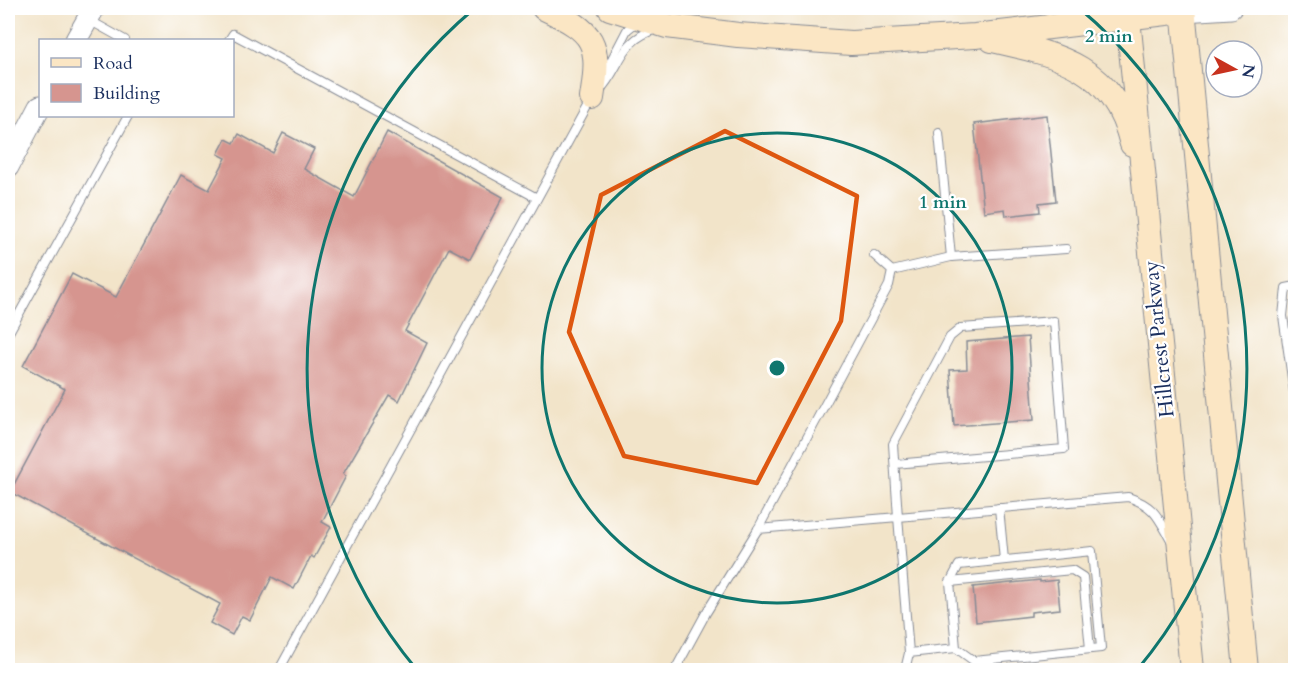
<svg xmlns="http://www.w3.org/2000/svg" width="1303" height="678" viewBox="0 0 1303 678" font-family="Cardo,serif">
	<rect width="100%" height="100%" fill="#fff"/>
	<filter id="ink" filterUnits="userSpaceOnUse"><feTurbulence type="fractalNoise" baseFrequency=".0167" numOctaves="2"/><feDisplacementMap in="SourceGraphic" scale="12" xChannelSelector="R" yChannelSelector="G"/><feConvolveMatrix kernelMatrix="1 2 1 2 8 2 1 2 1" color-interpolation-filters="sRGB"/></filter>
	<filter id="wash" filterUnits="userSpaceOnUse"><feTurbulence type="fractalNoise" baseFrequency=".008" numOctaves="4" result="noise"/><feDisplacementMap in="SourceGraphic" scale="24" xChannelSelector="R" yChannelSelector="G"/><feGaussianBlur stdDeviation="1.35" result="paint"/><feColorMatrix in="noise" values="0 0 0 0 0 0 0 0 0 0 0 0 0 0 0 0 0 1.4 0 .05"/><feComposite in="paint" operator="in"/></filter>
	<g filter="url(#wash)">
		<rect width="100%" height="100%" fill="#f2e4c9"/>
		<g id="blocks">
			<g fill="#d6958f">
				<polygon points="1047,115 1056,201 1039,203 1040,212 1006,216 1005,209 984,212 974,124"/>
				<polygon points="387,132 503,197 470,259 449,248 405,331 427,343 399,401 389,395 343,474 346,476 322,522 331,527 314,558 311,556 294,589 272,577 250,620 242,616 232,635 210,623 220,604 10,492 65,389 23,366 72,274 116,297 181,175 209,190 226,158 218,154 226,139 234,143 239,134 273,153 283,133 314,149 304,169 354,197"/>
				<polygon points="1028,337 1034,420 954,426 950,370 967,369 966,342"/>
				<polygon points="1040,580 1040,582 1057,580 1060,609 1031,612 1031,616 976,622 973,587"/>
			</g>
		</g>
	</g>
	<g filter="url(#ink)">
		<use href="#blocks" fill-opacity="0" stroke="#868a94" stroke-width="1.5"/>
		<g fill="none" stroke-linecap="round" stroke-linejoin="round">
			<defs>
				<g id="service">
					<polyline points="89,20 125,40"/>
					<polyline points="229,40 233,34 537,198"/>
					<polyline points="602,78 627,30 638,21"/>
					<path d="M598,92C622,68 618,40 657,29"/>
					<polyline points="939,133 951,257"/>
					<polyline points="892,271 951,257 1066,249"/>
					<polyline points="1296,286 1286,288 1283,316 1296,406"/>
					<polyline points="8,334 128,116"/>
					<path d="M895,464L1064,449L1054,321L961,328L950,337L893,444L898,517L1128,497C1155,506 1158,517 1171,540"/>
					<polyline points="999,508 1004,560"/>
					<polyline points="758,529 898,517 909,653 905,670"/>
					<polyline points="950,582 1072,570 1083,577 1090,649"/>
					<polyline points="909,653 956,648 974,661 1101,648 1092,551 959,565 950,582 956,648"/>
					<polyline points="279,670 591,100"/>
					<polyline points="675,670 706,613 758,529 889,285 892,271 874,255"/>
				</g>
				<g id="tertiary">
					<polyline points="1183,11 1231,8"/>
					<polyline points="76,40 94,8"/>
					<polyline points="8,167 40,106"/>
				</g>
				<g id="secondary">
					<path d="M544,8C595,32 601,42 592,98"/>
					<polyline points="610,8 667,26 738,35 851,43 975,36 1183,11"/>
					<polyline points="1127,8 1192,670"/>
					<polyline points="1183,8 1246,670"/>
					<path d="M992,40C1059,55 1113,66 1132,144"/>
				</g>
			</defs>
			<use href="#service" stroke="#868a94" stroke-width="10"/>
			<use href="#tertiary" stroke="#868a94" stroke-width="23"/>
			<use href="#secondary" stroke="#868a94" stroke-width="26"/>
			<use href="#service" stroke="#fff" stroke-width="8"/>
			<use href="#tertiary" stroke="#fff" stroke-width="21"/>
			<use href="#secondary" stroke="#fbe6c4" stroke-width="24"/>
		</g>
	</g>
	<path fill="none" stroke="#de5710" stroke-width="4.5" stroke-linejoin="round" d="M725,131L857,196L841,321L757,483L624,456L569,332L601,195Z"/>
	<g fill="none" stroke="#0f766e" stroke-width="3">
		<circle cx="777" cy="368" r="235"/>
		<path d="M417 670A470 470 0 0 1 475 8M1079 8A470 470 0 0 1 1137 670"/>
	</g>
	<g text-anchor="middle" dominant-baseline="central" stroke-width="4.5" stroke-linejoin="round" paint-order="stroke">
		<g font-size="21" fill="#1b2f5e" stroke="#fff">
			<text transform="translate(1159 339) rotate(-96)">Hillcrest Parkway</text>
		</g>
	</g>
	<circle cx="777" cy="368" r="9" fill="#0f766e" stroke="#fff" stroke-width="3"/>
	<g font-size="18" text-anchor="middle" font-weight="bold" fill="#0f766e" stroke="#fff" stroke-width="4.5" stroke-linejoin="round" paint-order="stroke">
		<text x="1109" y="42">2 min</text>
		<text x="943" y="208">1 min</text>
	</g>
	<rect width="1303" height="678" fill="none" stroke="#fff" stroke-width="30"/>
	<rect x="39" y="39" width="195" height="78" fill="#ffffff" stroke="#a4acbf" stroke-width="1.5"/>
	<rect x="51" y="58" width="30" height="9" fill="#fbe6c4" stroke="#a4acbf" stroke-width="1.5"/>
	<text x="93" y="69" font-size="18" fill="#1b2f5e">Road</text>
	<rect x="51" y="84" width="30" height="18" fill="#d6958f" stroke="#a4acbf" stroke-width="1.5"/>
	<text x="93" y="99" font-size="18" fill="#1b2f5e">Building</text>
	<g transform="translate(1234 69) rotate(98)"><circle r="28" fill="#ffffff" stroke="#a4acbf" stroke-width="1.5"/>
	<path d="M0-4.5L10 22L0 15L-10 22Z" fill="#c8321e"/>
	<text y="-9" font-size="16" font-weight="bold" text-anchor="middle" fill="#1b2f5e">N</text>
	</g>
</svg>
